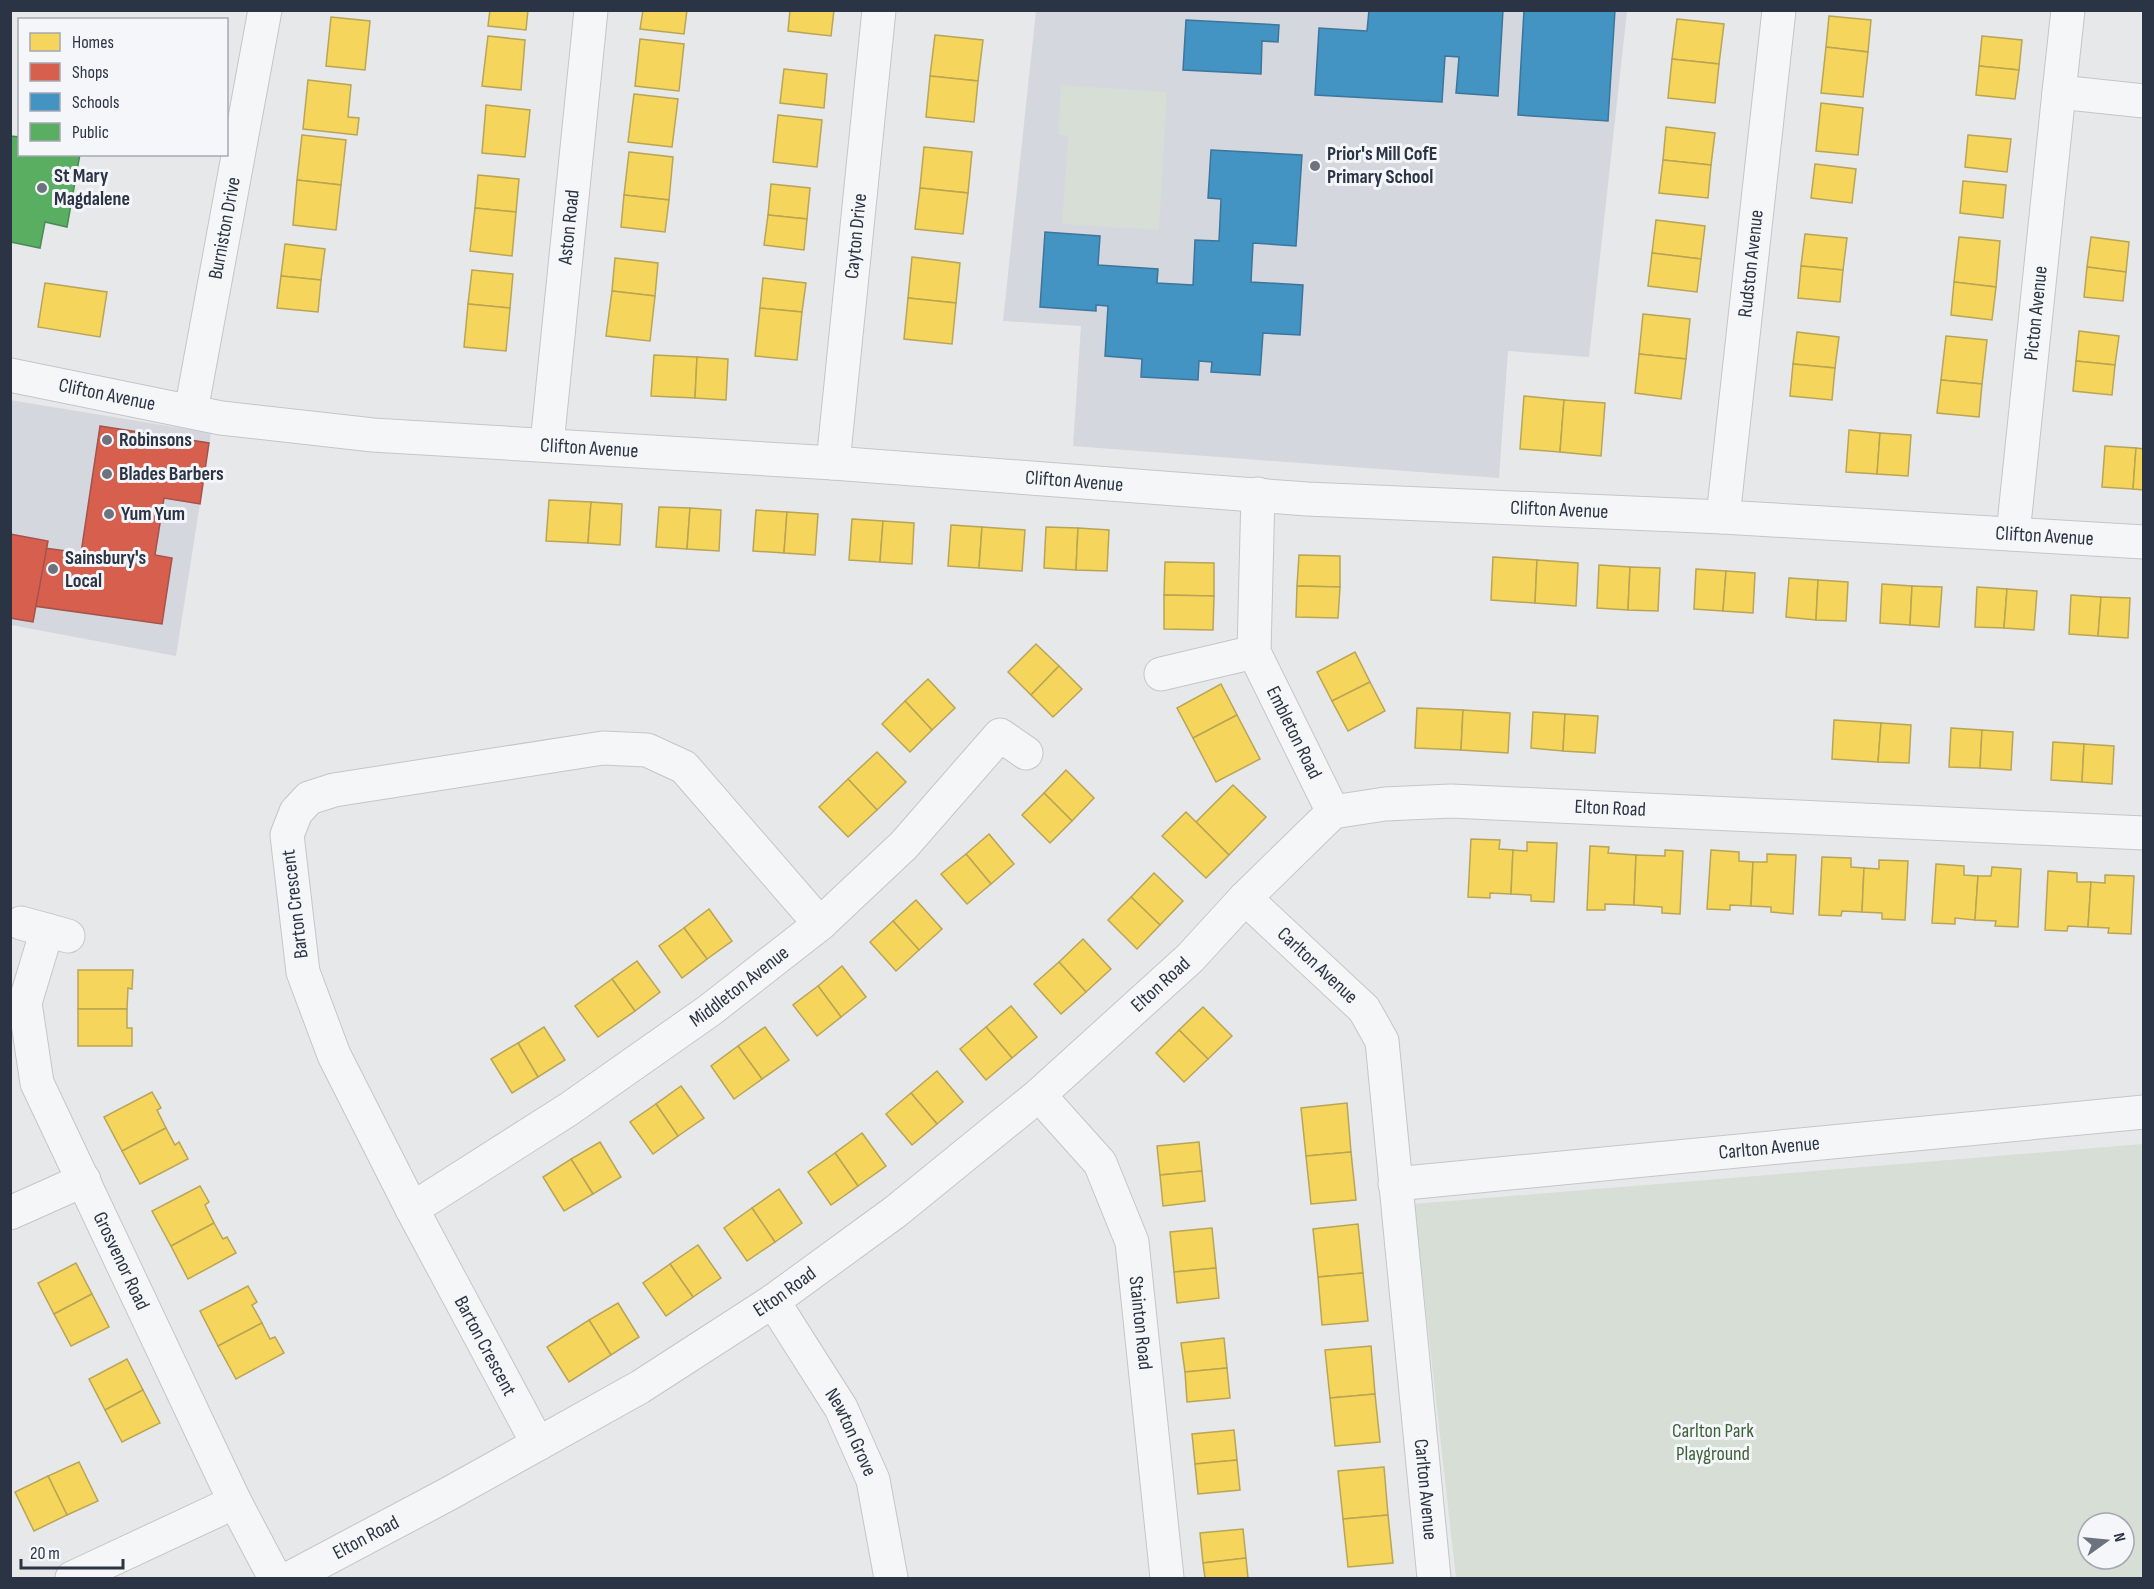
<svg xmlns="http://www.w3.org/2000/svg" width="2154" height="1589" viewBox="0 0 2154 1589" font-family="'Sofia Sans Condensed',sans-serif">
	<rect width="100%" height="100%" fill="#e6e8ea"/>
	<g fill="#d4d7dd">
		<polygon points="1036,11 1627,11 1589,357 1508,351 1499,478 1073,446 1081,326 1003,321"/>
		<polygon points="10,400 211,433 176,656 11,625"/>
	</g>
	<g fill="#d6ded6" fill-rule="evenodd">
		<polygon points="1061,85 1167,92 1159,230 1062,224 1068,136 1058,135"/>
		<path d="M2143,1144V1578H1456L1414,1204ZM2088,1523H2124V1559H2088Z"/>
	</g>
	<g fill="#f6d55c" stroke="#b9a555" stroke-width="1.5">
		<polygon points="490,10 528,10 526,30 488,26"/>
		<polygon points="643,10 687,10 684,34 640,29"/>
		<polygon points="790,10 834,10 831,36 788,31"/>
		<polygon points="1829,16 1871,20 1868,52 1826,47"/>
		<polygon points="331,17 370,21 365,70 326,66"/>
		<polygon points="1677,19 1724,24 1719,64 1672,59"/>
		<polygon points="935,35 983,40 978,81 930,76"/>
		<polygon points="488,36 525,40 521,90 482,86"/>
		<polygon points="1982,36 2022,40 2019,70 1979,66"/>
		<polygon points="640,39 684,44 679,91 635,86"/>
		<polygon points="1826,47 1868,52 1863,97 1821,93"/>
		<polygon points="1672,59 1719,64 1715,103 1668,98"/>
		<polygon points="1979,66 2019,70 2015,99 1976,95"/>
		<polygon points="784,69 827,74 824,108 780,103"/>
		<polygon points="930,76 978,81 974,122 926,117"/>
		<polygon points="308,80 351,85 348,117 359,118 357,135 303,129"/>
		<polygon points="634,94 678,99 672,147 628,142"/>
		<polygon points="1821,103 1863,108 1858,155 1816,151"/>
		<polygon points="486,105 530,110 525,157 482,153"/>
		<polygon points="778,115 822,120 817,167 773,162"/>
		<polygon points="1666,127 1715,133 1711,165 1663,160"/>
		<polygon points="302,135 346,140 341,185 297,180"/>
		<polygon points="1968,135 2011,139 2007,172 1965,167"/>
		<polygon points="924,147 972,152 968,193 920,188"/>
		<polygon points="629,152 673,157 669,200 624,195"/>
		<polygon points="1663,160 1711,165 1708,198 1659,193"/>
		<polygon points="1815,164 1856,169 1852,203 1811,198"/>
		<polygon points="478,175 519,179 516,212 475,208"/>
		<polygon points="297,180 341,185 336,230 293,225"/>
		<polygon points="1963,181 2006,185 2003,218 1960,213"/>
		<polygon points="771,184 810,188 807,219 768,215"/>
		<polygon points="920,188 968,193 963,234 915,229"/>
		<polygon points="624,195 669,200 665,232 621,227"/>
		<polygon points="475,208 516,212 512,256 470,251"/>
		<polygon points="768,215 807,219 804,250 764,245"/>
		<polygon points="1656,220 1705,226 1701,259 1652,253"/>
		<polygon points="1805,234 1847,238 1843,270 1801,266"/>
		<polygon points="1959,237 2000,241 1996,287 1954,282"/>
		<polygon points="2091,237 2129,242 2126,272 2087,267"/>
		<polygon points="285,244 325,249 321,280 281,276"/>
		<polygon points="1652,253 1701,259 1697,292 1648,286"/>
		<polygon points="912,257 960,263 956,303 908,298"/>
		<polygon points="615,258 658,263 655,296 612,291"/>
		<polygon points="1801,266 1843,270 1840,302 1798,298"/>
		<polygon points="2087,267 2126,272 2123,301 2084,297"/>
		<polygon points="472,270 513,274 510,308 468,304"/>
		<polygon points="281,276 321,280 318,312 277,308"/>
		<polygon points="763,278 806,283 802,312 760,308"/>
		<polygon points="1954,282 1996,287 1992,320 1951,315"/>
		<polygon points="45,283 107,292 100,337 38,327"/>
		<polygon points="612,291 655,296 650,341 606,336"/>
		<polygon points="908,298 956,303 952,344 904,339"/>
		<polygon points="468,304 510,308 506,351 464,347"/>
		<polygon points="760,308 802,312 797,360 755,356"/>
		<polygon points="1643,314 1690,319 1686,359 1639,354"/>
		<polygon points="2079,331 2119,336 2115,365 2076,361"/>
		<polygon points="1797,332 1839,337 1835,368 1793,364"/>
		<polygon points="1946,336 1987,340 1982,384 1941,380"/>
		<polygon points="1639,354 1686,359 1681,399 1635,393"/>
		<polygon points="654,355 697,357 695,398 651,396"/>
		<polygon points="697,357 728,359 726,400 695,398"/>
		<polygon points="2076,361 2115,365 2112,395 2073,391"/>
		<polygon points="1793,364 1835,368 1832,400 1790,396"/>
		<polygon points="1941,380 1982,384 1979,417 1937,413"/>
		<polygon points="1524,396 1564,400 1560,452 1520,449"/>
		<polygon points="1564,400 1605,403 1601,456 1560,452"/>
		<polygon points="1849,430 1880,433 1877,474 1846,472"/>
		<polygon points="1880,433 1911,435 1908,476 1877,474"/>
		<polygon points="2105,446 2136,448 2133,489 2102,487"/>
		<polygon points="2136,448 2144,449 2144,490 2133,489"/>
		<polygon points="549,500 591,502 588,543 546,541"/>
		<polygon points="591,502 622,504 620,545 588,543"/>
		<polygon points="659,507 690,508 687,549 656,547"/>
		<polygon points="690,508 721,510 719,551 687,549"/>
		<polygon points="756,510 787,512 784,553 753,551"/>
		<polygon points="787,512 818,514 815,555 784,553"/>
		<polygon points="852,519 883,521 880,562 849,560"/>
		<polygon points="883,521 914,523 912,564 880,562"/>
		<polygon points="951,525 982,527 979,568 948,566"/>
		<polygon points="982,527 1025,530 1022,571 979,568"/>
		<polygon points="1046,527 1078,528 1076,570 1044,568"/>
		<polygon points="1078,528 1109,530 1107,571 1076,570"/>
		<polygon points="1299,555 1340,556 1340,587 1297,586"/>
		<polygon points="1493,557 1537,560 1535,603 1491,600"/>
		<polygon points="1537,560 1578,563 1576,606 1535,603"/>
		<polygon points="1165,562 1214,563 1214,596 1164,595"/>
		<polygon points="1599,565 1630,567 1628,610 1597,608"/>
		<polygon points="1630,567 1660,568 1658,611 1628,610"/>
		<polygon points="1696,569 1726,571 1723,611 1694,609"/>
		<polygon points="1726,571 1755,573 1753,613 1723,611"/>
		<polygon points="1789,578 1818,580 1816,620 1786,617"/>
		<polygon points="1818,580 1848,582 1846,621 1816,620"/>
		<polygon points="1882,584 1912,586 1910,625 1880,623"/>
		<polygon points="1297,586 1340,587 1338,618 1296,617"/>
		<polygon points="1912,586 1942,587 1939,627 1910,625"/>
		<polygon points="1977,587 2007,589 2004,628 1975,627"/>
		<polygon points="2007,589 2037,591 2034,630 2004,628"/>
		<polygon points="1164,595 1214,596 1213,630 1164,629"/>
		<polygon points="2071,595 2101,597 2098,636 2069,634"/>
		<polygon points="2101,597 2130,598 2128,638 2098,636"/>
		<polygon points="1036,644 1059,666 1031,695 1008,672"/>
		<polygon points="1355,652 1370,682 1332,701 1317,672"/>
		<polygon points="1059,666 1082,689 1053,717 1031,695"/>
		<polygon points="928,679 955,708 932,730 905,701"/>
		<polygon points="1370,682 1385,711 1348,731 1332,701"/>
		<polygon points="1221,684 1237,715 1193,738 1177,708"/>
		<polygon points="905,701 932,730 910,752 882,724"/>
		<polygon points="1417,708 1463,710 1461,750 1415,748"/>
		<polygon points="1463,710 1510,713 1508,753 1461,750"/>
		<polygon points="1533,712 1565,714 1563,751 1531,748"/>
		<polygon points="1565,714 1598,716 1595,753 1563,751"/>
		<polygon points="1237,715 1260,759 1216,782 1193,738"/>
		<polygon points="1834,720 1881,723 1878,762 1832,759"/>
		<polygon points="1881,723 1911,725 1909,763 1878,762"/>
		<polygon points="1951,728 1982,730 1980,768 1949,767"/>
		<polygon points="1982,730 2013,732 2011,770 1980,768"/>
		<polygon points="2053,742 2084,744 2082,782 2051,780"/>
		<polygon points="2084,744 2114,746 2112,784 2082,782"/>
		<polygon points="877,752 906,782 877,810 848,779"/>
		<polygon points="1066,770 1094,798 1072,821 1044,793"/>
		<polygon points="848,779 877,810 848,837 819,807"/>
		<polygon points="1233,785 1266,817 1229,855 1196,822"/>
		<polygon points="1044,793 1072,821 1050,843 1022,815"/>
		<polygon points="1186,812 1229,855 1206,878 1162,836"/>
		<polygon points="989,834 1014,864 991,884 966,854"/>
		<polygon points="1471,839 1500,840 1499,849 1513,850 1511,894 1490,893 1490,898 1468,897"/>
		<polygon points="1527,842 1557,843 1554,902 1531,901 1531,895 1511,894 1513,850 1527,851"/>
		<polygon points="1590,846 1609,847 1608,853 1636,855 1634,905 1605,904 1605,910 1587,910"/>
		<polygon points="1665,850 1683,851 1680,914 1662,913 1662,907 1634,905 1636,855 1665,856"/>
		<polygon points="1711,850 1739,852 1739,861 1753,862 1751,906 1730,905 1730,910 1707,909"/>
		<polygon points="966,854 991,884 967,904 941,874"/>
		<polygon points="1767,854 1796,855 1793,914 1771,912 1771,907 1751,906 1753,862 1767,862"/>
		<polygon points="1822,857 1851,858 1851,867 1864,868 1862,912 1842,911 1841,916 1819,915"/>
		<polygon points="1879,860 1908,861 1905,920 1882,919 1882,913 1862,912 1864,868 1879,869"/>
		<polygon points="1936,864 1964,866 1964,875 1978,876 1975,920 1955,918 1955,924 1932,923"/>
		<polygon points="1992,867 2021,869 2018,927 1995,926 1996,921 1975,920 1978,876 1991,876"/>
		<polygon points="2048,871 2077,873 2077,882 2091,882 2088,927 2068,926 2067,931 2045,930"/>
		<polygon points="1154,873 1183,901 1160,925 1131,897"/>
		<polygon points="2105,875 2134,876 2131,934 2108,933 2109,928 2088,927 2091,882 2105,883"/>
		<polygon points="1131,897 1160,925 1137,949 1108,920"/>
		<polygon points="916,900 942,929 919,950 893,921"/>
		<polygon points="709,909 732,941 707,959 684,928"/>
		<polygon points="893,921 919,950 896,971 870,942"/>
		<polygon points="684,928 707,959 682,978 659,946"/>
		<polygon points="1083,939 1111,969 1086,992 1059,962"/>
		<polygon points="637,961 660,992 635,1011 612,979"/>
		<polygon points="1059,962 1086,992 1061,1014 1034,984"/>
		<polygon points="842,966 866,997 841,1017 818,986"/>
		<polygon points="78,970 133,970 132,989 128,988 127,1009 78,1009"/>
		<polygon points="612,979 635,1011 598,1037 575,1006"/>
		<polygon points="818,986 841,1017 817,1036 793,1005"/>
		<polygon points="1011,1006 1037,1037 1012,1058 986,1027"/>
		<polygon points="1203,1007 1232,1036 1208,1059 1179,1030"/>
		<polygon points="78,1009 127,1009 127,1028 132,1028 132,1046 78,1046"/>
		<polygon points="544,1027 565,1060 538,1077 518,1043"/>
		<polygon points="765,1027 789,1060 762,1079 738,1046"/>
		<polygon points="986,1027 1012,1058 986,1080 960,1049"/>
		<polygon points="1179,1030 1208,1059 1184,1082 1156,1053"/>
		<polygon points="518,1043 538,1077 512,1093 491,1059"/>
		<polygon points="738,1046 762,1079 734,1099 711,1066"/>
		<polygon points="937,1071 963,1102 937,1124 911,1093"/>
		<polygon points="681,1086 704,1118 678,1136 656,1104"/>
		<polygon points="152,1092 161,1108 157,1110 166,1128 122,1151 104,1117"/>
		<polygon points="911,1093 937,1124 912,1145 886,1114"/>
		<polygon points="1347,1103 1351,1152 1306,1156 1301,1108"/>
		<polygon points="656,1104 678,1136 653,1154 630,1122"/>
		<polygon points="166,1128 175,1145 179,1142 188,1159 140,1184 122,1151"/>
		<polygon points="862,1133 886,1166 858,1186 835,1153"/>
		<polygon points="600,1142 621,1177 593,1194 571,1159"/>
		<polygon points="1199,1142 1202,1171 1160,1175 1157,1146"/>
		<polygon points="1351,1152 1356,1200 1311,1204 1306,1156"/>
		<polygon points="835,1153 858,1186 831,1205 808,1172"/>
		<polygon points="571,1159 593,1194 564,1211 543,1177"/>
		<polygon points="1202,1171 1205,1201 1163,1206 1160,1175"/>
		<polygon points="200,1186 209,1202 205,1205 214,1223 171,1246 152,1211"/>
		<polygon points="779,1189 802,1223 775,1242 752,1208"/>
		<polygon points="752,1208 775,1242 747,1261 724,1228"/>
		<polygon points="214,1223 223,1239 227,1237 236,1253 188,1279 171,1246"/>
		<polygon points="1358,1224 1363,1273 1318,1277 1313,1229"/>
		<polygon points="1212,1228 1216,1268 1174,1272 1170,1232"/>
		<polygon points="698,1245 721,1278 693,1297 670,1264"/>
		<polygon points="76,1263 92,1294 54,1314 38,1283"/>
		<polygon points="670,1264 693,1297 666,1316 643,1283"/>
		<polygon points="1216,1268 1219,1298 1177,1303 1174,1272"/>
		<polygon points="1363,1273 1368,1321 1322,1325 1318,1277"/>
		<polygon points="248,1286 257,1302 252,1305 262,1323 218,1346 200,1311"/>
		<polygon points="92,1294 109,1327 71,1346 54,1314"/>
		<polygon points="618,1303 639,1337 611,1355 589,1320"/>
		<polygon points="589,1320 611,1355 569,1382 547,1347"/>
		<polygon points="262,1323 270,1339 275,1337 284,1353 236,1379 218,1346"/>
		<polygon points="1224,1338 1227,1368 1185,1372 1181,1343"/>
		<polygon points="1371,1346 1375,1394 1330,1398 1325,1350"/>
		<polygon points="127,1359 143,1390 105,1410 89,1379"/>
		<polygon points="1227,1368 1230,1398 1187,1402 1185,1372"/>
		<polygon points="143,1390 160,1423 122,1442 105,1410"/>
		<polygon points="1375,1394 1380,1442 1335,1446 1330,1398"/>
		<polygon points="1234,1430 1237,1460 1195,1464 1192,1434"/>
		<polygon points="1237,1460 1240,1490 1198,1494 1195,1464"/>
		<polygon points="79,1462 98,1501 67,1515 48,1476"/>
		<polygon points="1384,1467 1388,1515 1343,1519 1338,1471"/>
		<polygon points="48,1476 67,1515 34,1531 15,1492"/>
		<polygon points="1388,1515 1393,1563 1348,1567 1343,1519"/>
		<polygon points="1243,1529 1246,1558 1203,1563 1200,1533"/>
		<polygon points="1246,1558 1248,1578 1205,1578 1203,1563"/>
	</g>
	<g fill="#d6604d" stroke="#a3534b" stroke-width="1.5">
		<polygon points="100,426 209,443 200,504 164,498 155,555 172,558 162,624 34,606 45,548 81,553"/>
		<polygon points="10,534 48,541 33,622 10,618"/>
	</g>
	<g fill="#4393c3" stroke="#3c769d" stroke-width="1.5">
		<polygon points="1369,10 1503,10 1498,96 1456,93 1459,57 1445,56 1442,102 1315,95 1319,28 1367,31"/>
		<polygon points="1524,10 1615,10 1608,121 1518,115"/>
		<polygon points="1186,20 1279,25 1278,42 1262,41 1261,74 1183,70"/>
		<polygon points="1211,150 1302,155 1296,246 1253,243 1251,282 1303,285 1300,335 1263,333 1260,375 1211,372 1212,362 1199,361 1198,380 1141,377 1142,359 1105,356 1108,306 1096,305 1096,311 1040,307 1045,232 1100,236 1098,265 1158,269 1157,283 1193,285 1195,240 1219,241 1221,199 1208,198"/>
	</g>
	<polygon fill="#5aae61" stroke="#4c8959" stroke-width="1.5" points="10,136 20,137 20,154 80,154 67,227 45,222 40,248 10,242"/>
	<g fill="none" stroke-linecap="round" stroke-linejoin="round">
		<defs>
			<g id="street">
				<polyline points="2059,92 2068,10"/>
				<path id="s1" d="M10,375L221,418L373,435L833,463L1307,499L1723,517L2144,542"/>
				<path id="s2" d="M191,411L265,10"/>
				<path id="s3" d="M547,444L591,10"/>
				<path id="s4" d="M833,463L879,10"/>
				<path id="s5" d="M1258,494L1254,652L1333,812"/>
				<path id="s6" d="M1723,517L1779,10"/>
				<path id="s7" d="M2013,534L2059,92L2144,101"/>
				<polyline points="1161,674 1254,652"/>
				<path id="s8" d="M1245,898L1364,1009L1382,1041L1434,1578"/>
				<polyline points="21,923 68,936"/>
				<path id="s9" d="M47,930L25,1003L37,1083L235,1502L275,1578"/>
				<path id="s10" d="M1039,1095L1100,1163L1132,1242L1167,1578"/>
				<path id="s11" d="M1395,1184L2144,1112"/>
				<path id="s12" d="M412,1209L569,1109L710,1010L820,924L904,845L1000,735L1026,753"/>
				<polyline points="10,1213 84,1180"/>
				<path id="s13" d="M773,1301L841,1408L873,1480L891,1578"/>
				<polyline points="538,1444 412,1209 334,1055 303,972 287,835 296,812 309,798 334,790 603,748 647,750 684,767 820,924"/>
				<polyline points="72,1578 235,1502"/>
				<path id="s14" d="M290,1578L450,1493L640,1387L773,1301L895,1212L1039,1095L1190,958L1245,898L1333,812L1385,804L1451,801L2144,833"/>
			</g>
		</defs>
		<use href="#street" stroke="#c4c6c8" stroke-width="35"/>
		<use href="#street" stroke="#f5f6f7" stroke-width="33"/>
	</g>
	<g fill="#6c737f" stroke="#f4f6f9" stroke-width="2">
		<circle cx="1315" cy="166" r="6"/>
		<circle cx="42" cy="188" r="6"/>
		<circle cx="107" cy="440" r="6"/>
		<circle cx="107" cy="474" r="6"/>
		<circle cx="109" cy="514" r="6"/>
		<circle cx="53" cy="569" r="6"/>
	</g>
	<g text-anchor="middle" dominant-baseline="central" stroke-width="6" stroke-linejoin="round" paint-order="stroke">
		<g font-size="20" font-weight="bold" fill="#2b3445" stroke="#f4f6f9" text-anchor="start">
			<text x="1327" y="154">Prior's Mill CofE<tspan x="1327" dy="23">Primary School</tspan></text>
			<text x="54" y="176">St Mary<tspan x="54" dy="23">Magdalene</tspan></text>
			<text x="119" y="440">Robinsons</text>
			<text x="119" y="474">Blades Barbers</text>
			<text x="121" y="514">Yum Yum</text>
			<text x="65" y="558">Sainsbury's<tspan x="65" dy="23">Local</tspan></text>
		</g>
		<g font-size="20" fill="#2b3445" stroke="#f4f6f9">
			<text stroke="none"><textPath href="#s3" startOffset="218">Aston Road</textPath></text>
			<text stroke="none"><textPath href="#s2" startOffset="186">Burniston Drive</textPath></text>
			<text stroke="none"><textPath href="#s4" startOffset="228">Cayton Drive</textPath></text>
			<text stroke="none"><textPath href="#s6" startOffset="255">Rudston Avenue</textPath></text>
			<text stroke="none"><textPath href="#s7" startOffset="222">Picton Avenue</textPath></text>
			<text stroke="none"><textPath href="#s1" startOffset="99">Clifton Avenue</textPath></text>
			<text stroke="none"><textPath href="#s1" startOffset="585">Clifton Avenue</textPath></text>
			<text stroke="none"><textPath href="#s1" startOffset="1071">Clifton Avenue</textPath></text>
			<text stroke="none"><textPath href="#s1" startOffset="1557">Clifton Avenue</textPath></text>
			<text stroke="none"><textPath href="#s1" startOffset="2043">Clifton Avenue</textPath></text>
			<text stroke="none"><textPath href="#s5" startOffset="248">Embleton Road</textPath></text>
			<text stroke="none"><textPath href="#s14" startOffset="1580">Elton Road</textPath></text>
			<text transform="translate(295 904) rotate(-97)">Barton Crescent</text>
			<text stroke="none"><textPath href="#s8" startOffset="99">Carlton Avenue</textPath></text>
			<text stroke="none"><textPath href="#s14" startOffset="1058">Elton Road</textPath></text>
			<text stroke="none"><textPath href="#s12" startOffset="396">Middleton Avenue</textPath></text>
			<text stroke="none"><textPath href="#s11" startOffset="376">Carlton Avenue</textPath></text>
			<text stroke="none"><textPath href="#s9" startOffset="354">Grosvenor Road</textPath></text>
			<text stroke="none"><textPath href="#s14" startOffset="572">Elton Road</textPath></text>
			<text stroke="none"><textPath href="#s10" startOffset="258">Stainton Road</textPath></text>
			<text transform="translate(485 1346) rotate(62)">Barton Crescent</text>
			<text stroke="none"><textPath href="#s13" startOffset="153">Newton Grove</textPath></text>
			<text stroke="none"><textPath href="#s8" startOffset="650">Carlton Avenue</textPath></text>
			<text stroke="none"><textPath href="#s14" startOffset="86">Elton Road</textPath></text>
		</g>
		<g font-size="20" fill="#3f6138" stroke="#f4f6f9">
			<text x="1713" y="1431">Carlton Park<tspan x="1713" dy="23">Playground</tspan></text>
		</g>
	</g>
	<rect width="2154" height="1589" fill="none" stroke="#2b3445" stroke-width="24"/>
	<rect x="18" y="18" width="210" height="138" fill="#f4f6f9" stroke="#a4a8b1" stroke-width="1.5"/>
	<rect x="30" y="33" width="30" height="18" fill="#f6d55c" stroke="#a4a8b1" stroke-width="1.5"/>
	<text x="72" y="48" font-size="18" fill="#2b3445">Homes</text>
	<rect x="30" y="63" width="30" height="18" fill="#d6604d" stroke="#a4a8b1" stroke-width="1.5"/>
	<text x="72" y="78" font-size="18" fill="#2b3445">Shops</text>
	<rect x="30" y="93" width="30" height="18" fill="#4393c3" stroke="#a4a8b1" stroke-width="1.5"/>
	<text x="72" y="108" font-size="18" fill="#2b3445">Schools</text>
	<rect x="30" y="123" width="30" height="18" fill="#5aae61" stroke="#a4a8b1" stroke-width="1.5"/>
	<text x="72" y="138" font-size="18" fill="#2b3445">Public</text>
	<g transform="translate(2106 1541) rotate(75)"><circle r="28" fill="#f4f6f9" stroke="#a4a8b1" stroke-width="1.5"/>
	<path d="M0-4.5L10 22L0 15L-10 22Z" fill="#6c737f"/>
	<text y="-9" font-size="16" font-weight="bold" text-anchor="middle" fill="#2b3445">N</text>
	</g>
	<path d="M21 1559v9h102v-9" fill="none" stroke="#2b3445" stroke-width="3"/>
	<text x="30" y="1559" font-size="18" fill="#2b3445" stroke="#f4f6f9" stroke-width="4.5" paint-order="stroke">20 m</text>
</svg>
